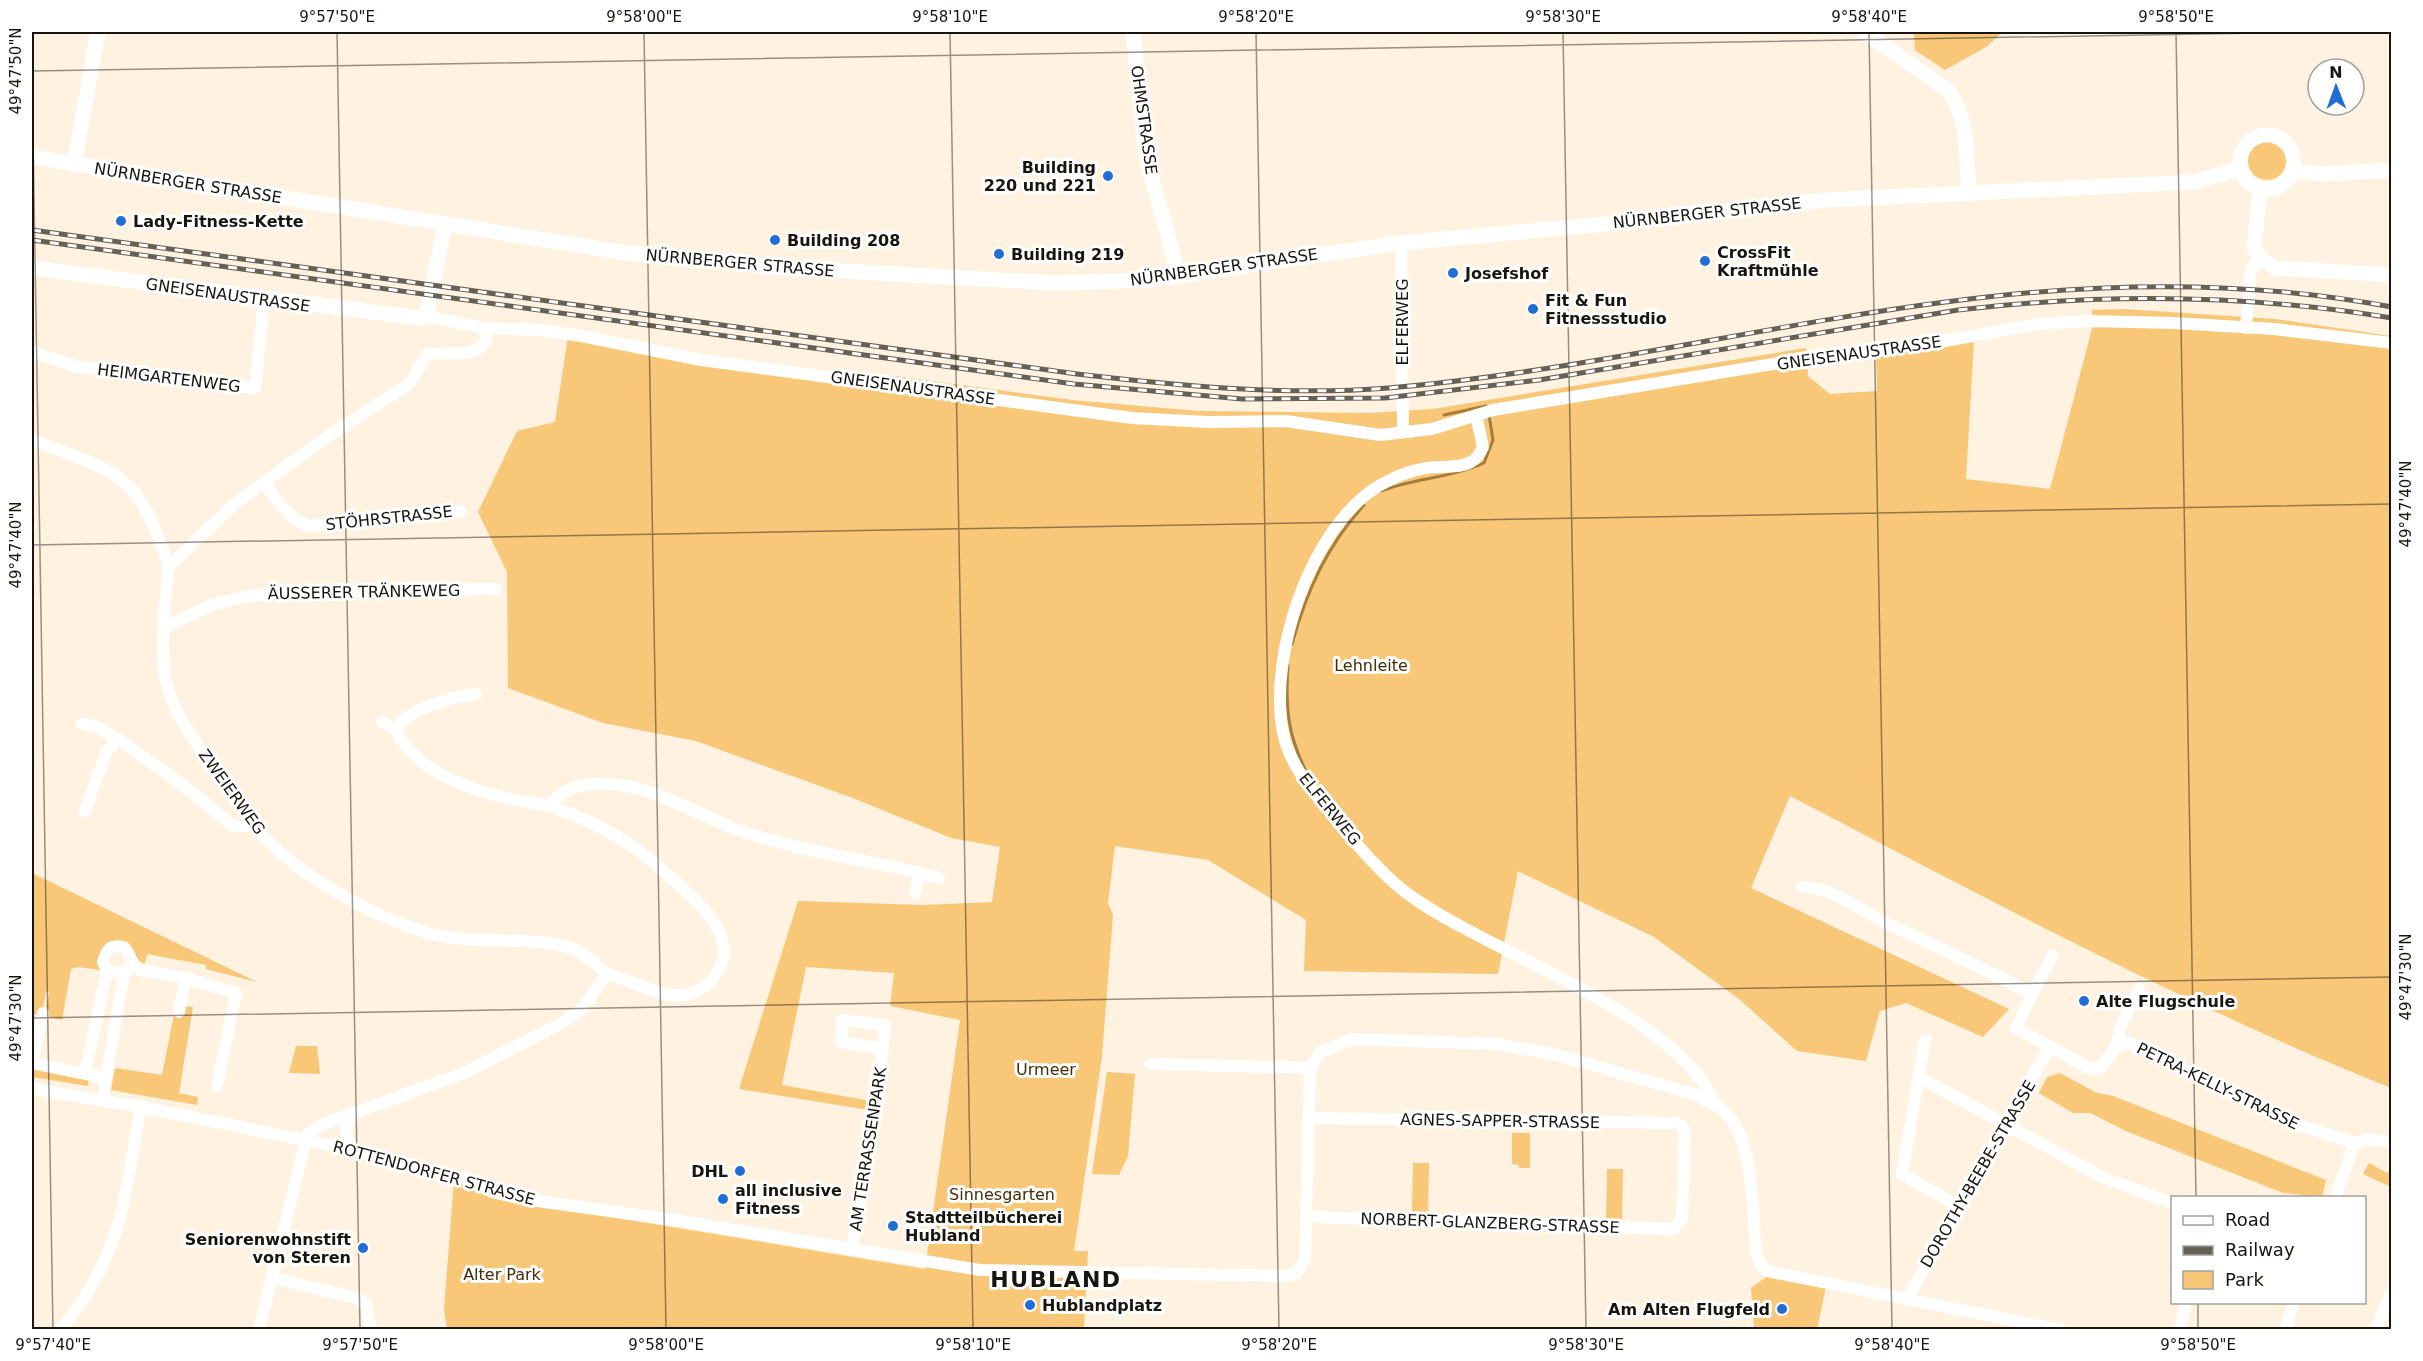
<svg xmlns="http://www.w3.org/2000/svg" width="2423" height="1361" viewBox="0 0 2423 1361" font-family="'DejaVu Sans',sans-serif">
	<rect width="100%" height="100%" fill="#fff2e0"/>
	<g fill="#f8c778">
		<polygon points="1914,32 2003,32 1986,47 1945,70 1915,50"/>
		<circle cx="2267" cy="161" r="19"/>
		<path d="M2124,309L2275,319L2391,336V1088C2184,1005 1988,899 1790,796L1751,888L2009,1009L1983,1037L1906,1003L1880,1011L1866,1061L1797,1051L1739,999L1654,937L1518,871L1498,974L1304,971L1306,920L1208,860L1115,846L1108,903L1113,915L1102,1056L1074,1251H1088L1084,1329L447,1330L444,1308L454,1181L503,1199L925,1269L960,1020L890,1006L894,973L806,967L782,1085L871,1101L869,1110L739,1089L798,901L923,905L992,902L1000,847L951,838L858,800L696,741L603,723L508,688L507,572L478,512L517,431L555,422L568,336L894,389L895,376L1072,400L1199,411L1369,413L1433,409L1806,348L1808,376L1830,394L1877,391L1876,353L1974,340L1966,479L2050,489L2093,325L2092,310Z"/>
		<polygon points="32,873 257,982 206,969 206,965 147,954 145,963 132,961 113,946 107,971 78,967 71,969 62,1020 45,1016 49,992 46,991 42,1016 32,1014 34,973 32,966"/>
		<polygon points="176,1005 193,1007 179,1093 198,1097 197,1105 111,1090 115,1068 162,1075"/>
		<polygon points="296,1046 317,1046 320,1074 289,1073"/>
		<polygon points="32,1069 89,1078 88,1086 32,1077"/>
		<polygon points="1107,1072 1135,1074 1128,1156 1119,1175 1092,1174"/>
		<polygon points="2060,1073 2097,1093 2113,1096 2326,1180 2322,1197 2283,1193 2126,1131 2090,1113 2073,1113 2039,1093 2047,1077"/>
		<polygon points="1512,1133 1530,1133 1530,1168 1519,1168 1519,1165 1512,1164"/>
		<polygon points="1413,1163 1429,1163 1428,1214 1412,1214"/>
		<polygon points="2369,1163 2387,1173 2391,1169 2391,1187 2363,1174"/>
		<polygon points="1607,1169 1623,1169 1622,1220 1606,1219"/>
		<polygon points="1769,1275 1826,1287 1817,1329 1754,1329 1751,1288"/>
	</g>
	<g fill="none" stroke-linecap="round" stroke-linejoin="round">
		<g stroke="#a57e39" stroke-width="3">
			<polyline points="1444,415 1486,406 1487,409"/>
			<path d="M1381,491C1415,478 1451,478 1484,463L1493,440L1489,415"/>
			<path d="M1292,644C1307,590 1327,546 1364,505"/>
			<path d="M1288,665C1285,709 1288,738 1309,777"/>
		</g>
		<g stroke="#fff" stroke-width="12">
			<polyline points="1401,243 1403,431"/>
			<polyline points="425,316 483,328 540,330 581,336 701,360 1132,418 1207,422 1286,421 1380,435 1432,429 1493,410 1834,354 1940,342 2037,324 2088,321 2174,323 2274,329 2392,343"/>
			<polyline points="2246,328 2251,269 2261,259"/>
			<polyline points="32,352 78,367 255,388 264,300"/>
			<path d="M1476,415L1483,447C1480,454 1477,459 1471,462C1461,468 1449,466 1437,467C1417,468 1395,476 1377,487C1310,529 1268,657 1283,732C1289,765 1313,791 1333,816C1356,843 1382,876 1412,897C1494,955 1673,1011 1716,1104"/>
			<path d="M32,440C121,474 137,471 169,567"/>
			<path d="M264,483C277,500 288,519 309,526L460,511"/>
			<polyline points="165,627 211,605 244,597 282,592 496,589"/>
			<path d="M476,694C457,696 401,710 397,731C405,750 423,764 440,774C464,787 490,795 516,800C528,803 541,803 553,807C616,829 650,856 697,902C720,925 737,953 710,982C686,1007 655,992 629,981C622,979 613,976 606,972C596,966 587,955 576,950C534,933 474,947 428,933C371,916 293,873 255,827C239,808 226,786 212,766C194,740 175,715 167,685C159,659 165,595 169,567L233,505L327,437L409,384L427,355C447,349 478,362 487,338L483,328"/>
			<polyline points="382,722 397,731"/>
			<polyline points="82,724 95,726 118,739 180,783 233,826 254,826"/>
			<path d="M550,806C565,783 593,782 619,785C665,791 711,823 756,836C815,855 879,861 939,878"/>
			<polyline points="85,811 107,751 118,739"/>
			<path d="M1802,887C1833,887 1862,912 1890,925C1938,947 1985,969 2032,994L2016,1028L2091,1069L2101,1067L2116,1047L2129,1043L2293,1123L2355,1143"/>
			<polyline points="915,892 920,872"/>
			<polyline points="132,961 139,970 186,978 236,993 217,1086"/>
			<polyline points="2032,994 2053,955"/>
			<polyline points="179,1012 186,978"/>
			<polyline points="1925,1040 1902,1174 1960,1207"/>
			<polyline points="2116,1047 2121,1026 2139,989"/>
			<polyline points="32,1063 106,1078 103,1101"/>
			<polyline points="32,1063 43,1013"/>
			<polyline points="1150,1064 1310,1068"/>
			<polyline points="85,1073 107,971"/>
			<polyline points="1919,1077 2102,1177 2172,1203"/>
			<path d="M106,1078L124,974C133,965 133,957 124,947C110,944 107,949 103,962L107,971L124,974"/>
			<path d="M32,1089L141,1107L339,1147L466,1178L492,1192L523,1199L674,1220L980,1270L1281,1276L1297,1273L1305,1259L1310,1068L1319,1053L1354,1039L1496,1044L1553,1054L1694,1094C1707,1100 1719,1105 1729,1116C1755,1148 1752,1212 1756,1252L1760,1263L1767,1271L2061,1330"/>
			<path d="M353,1114C344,1130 343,1139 357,1151"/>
			<polyline points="2355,1143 2368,1139 2392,1142"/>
			<polyline points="2335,1198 2355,1143"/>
			<polyline points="1307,1217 1673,1229 1682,1219 1685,1134 1682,1126 1677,1123 1309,1118"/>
			<path d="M852,1250C864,1175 878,1100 885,1025L842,1020L841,1042L883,1049"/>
			<polyline points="272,1278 357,1298 366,1305 371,1330"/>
			<polyline points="1907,1299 2049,1048"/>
			<path d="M60,1330C85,1301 107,1262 118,1225C129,1187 133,1145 141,1107"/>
			<polyline points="259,1330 307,1135 321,1125 464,1073 562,1023 583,1008 607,973"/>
			<polyline points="2180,1330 2186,1302"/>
			<polyline points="2285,1330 2294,1302"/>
			<polyline points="2376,1330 2392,1291"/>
		</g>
		<g stroke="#fff" stroke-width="15">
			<polyline points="1133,32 1146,157 1175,261 1175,277"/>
			<path d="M1864,32L1948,90C1970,118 1966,161 1969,194"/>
			<circle cx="2267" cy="162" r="27"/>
			<polyline points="32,157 626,253 772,267 1055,283 1149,280 1401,243 1648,220 1827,200 2195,182 2241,168"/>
			<polyline points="74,165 98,32"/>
			<polyline points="2292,171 2324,174 2392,170"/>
			<polyline points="2260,188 2254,248 2261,259 2276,268 2392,275"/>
			<polyline points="32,268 420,318 425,316 428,308 445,224"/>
		</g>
		<defs>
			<g id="rail">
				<path d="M32,230L1077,374C1180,386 1285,396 1388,388C1590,371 1787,319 1987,297C2120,282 2260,282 2392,307"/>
				<path d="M32,240L1074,384L1242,399L1385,398L1539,380L1958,310C2103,293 2247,294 2392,318"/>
			</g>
		</defs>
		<use href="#rail" stroke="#676056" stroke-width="5"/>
		<use href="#rail" stroke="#fff" stroke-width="3" stroke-dasharray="9" stroke-linecap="butt"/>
	</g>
	<path fill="none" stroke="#18140e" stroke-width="1.5" stroke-opacity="0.45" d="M337,32L360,1330M644,32L666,1330M950,32L973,1330M1256,32L1279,1330M1563,32L1586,1330M1869,32L1892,1330M2176,32L2196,1198M32,71L2319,32M32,77L53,1330M32,545L2392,504M32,1018L2392,977M2198,1302V1330"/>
	<g fill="#216dd8" stroke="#fff" stroke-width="2">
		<circle cx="1108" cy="176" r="6"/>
		<circle cx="121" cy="221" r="6"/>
		<circle cx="775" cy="240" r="6"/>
		<circle cx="999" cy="254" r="6"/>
		<circle cx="1705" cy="261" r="6"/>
		<circle cx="1453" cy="273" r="6"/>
		<circle cx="1533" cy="309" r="6"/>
		<circle cx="2084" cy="1001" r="6"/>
		<circle cx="740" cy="1171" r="6"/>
		<circle cx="723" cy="1199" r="6"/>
		<circle cx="893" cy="1226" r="6"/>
		<circle cx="363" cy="1248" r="6"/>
		<circle cx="1030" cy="1305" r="6"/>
		<circle cx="1782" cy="1309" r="6"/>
	</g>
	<g text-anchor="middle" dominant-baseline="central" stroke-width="6" stroke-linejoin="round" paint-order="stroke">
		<g font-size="16" fill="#18140e" stroke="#fff">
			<text transform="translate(1144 120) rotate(82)">OHMSTRASSE</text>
			<text transform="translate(188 183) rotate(9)">NÜRNBERGER STRASSE</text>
			<text transform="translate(1707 213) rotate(-6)">NÜRNBERGER STRASSE</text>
			<text transform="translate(740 263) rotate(5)">NÜRNBERGER STRASSE</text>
			<text transform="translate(1224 267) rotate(-8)">NÜRNBERGER STRASSE</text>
			<text transform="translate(228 295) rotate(8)">GNEISENAUSTRASSE</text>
			<text transform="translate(1402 322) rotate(-90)">ELFERWEG</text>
			<text transform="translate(1859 353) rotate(-8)">GNEISENAUSTRASSE</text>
			<text transform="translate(169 378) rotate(7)">HEIMGARTENWEG</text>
			<text transform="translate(913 388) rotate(8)">GNEISENAUSTRASSE</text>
			<text transform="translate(389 518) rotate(-6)">STÖHRSTRASSE</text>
			<text transform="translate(364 592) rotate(-1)">ÄUSSERER TRÄNKEWEG</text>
			<text transform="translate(232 792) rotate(54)">ZWEIERWEG</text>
			<text transform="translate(1330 809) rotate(51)">ELFERWEG</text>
			<text transform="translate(2218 1086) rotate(26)">PETRA-KELLY-STRASSE</text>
			<text transform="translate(1500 1121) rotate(1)">AGNES-SAPPER-STRASSE</text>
			<text transform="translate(868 1149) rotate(-81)">AM TERRASSENPARK</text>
			<text transform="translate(434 1173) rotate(15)">ROTTENDORFER STRASSE</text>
			<text transform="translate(1978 1174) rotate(-60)">DOROTHY-BEEBE-STRASSE</text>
			<text transform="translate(1490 1223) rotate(2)">NORBERT-GLANZBERG-STRASSE</text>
		</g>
		<g font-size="16" font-weight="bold" fill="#18140e" stroke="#fff" text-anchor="start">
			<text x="1096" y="167" text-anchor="end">Building<tspan x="1096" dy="18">220 und 221</tspan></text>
			<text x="133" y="221">Lady-Fitness-Kette</text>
			<text x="787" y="240">Building 208</text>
			<text x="1717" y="252">CrossFit<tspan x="1717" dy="18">Kraftmühle</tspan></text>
			<text x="1011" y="254">Building 219</text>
			<text x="1465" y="273">Josefshof</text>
			<text x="1545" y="300">Fit &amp; Fun<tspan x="1545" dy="18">Fitnessstudio</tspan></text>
			<text x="2096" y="1001">Alte Flugschule</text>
			<text x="728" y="1171" text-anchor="end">DHL</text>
			<text x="735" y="1190">all inclusive<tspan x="735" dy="18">Fitness</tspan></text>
			<text x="905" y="1217">Stadtteilbücherei<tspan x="905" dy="18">Hubland</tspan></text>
			<text x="351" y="1239" text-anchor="end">Seniorenwohnstift<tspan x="351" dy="18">von Steren</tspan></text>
			<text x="1042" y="1305">Hublandplatz</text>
			<text x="1770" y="1309" text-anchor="end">Am Alten Flugfeld</text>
		</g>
		<g font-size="16" fill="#432d02" stroke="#fff">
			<text x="1371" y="665">Lehnleite</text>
			<text x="1046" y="1069">Urmeer</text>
			<text x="1002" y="1194">Sinnesgarten</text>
			<text x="502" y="1274">Alter Park</text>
		</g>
		<g font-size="22" font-weight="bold" letter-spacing="1.5" fill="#18140e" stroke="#fff">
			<text x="1056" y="1279">HUBLAND</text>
		</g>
	</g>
	<rect width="2423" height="1361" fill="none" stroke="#ffffff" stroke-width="66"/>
	<rect x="2171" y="1196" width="195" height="108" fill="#ffffff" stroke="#a3a19f" stroke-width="1.5"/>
	<rect x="2183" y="1216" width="30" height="9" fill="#ffffff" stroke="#a3a19f" stroke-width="1.5"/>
	<text x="2225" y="1226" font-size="18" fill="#18140e">Road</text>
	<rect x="2183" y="1246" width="30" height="9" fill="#676056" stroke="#a3a19f" stroke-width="1.5"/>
	<text x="2225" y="1256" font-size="18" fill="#18140e">Railway</text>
	<rect x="2183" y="1271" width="30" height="18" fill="#f8c778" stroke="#a3a19f" stroke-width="1.5"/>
	<text x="2225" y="1286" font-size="18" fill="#18140e">Park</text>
	<g transform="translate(2336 87) rotate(359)"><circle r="28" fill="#ffffff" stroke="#a3a19f" stroke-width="1.5"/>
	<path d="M0-4.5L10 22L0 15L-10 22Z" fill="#216dd8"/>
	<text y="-9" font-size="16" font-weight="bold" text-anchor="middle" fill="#18140e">N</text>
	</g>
	<rect x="33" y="33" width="2357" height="1295" fill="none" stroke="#18140e" stroke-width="2"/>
	<g font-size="15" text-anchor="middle" fill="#18140e">
		<text x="337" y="22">9°57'50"E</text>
		<text x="644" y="22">9°58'00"E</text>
		<text x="950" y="22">9°58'10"E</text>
		<text x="1256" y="22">9°58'20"E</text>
		<text x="1563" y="22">9°58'30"E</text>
		<text x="1869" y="22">9°58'40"E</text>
		<text x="2176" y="22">9°58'50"E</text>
		<text transform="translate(16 71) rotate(-90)" y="5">49°47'50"N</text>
		<text transform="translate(2406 504) rotate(-90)" y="5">49°47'40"N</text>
		<text transform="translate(16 545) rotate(-90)" y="5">49°47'40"N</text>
		<text transform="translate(2406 977) rotate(-90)" y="5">49°47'30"N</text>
		<text transform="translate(16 1018) rotate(-90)" y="5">49°47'30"N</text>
		<text x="53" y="1350">9°57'40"E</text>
		<text x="360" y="1350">9°57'50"E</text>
		<text x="666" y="1350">9°58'00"E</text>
		<text x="973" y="1350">9°58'10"E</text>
		<text x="1279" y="1350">9°58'20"E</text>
		<text x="1586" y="1350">9°58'30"E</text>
		<text x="1892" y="1350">9°58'40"E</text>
		<text x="2198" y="1350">9°58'50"E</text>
	</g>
</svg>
